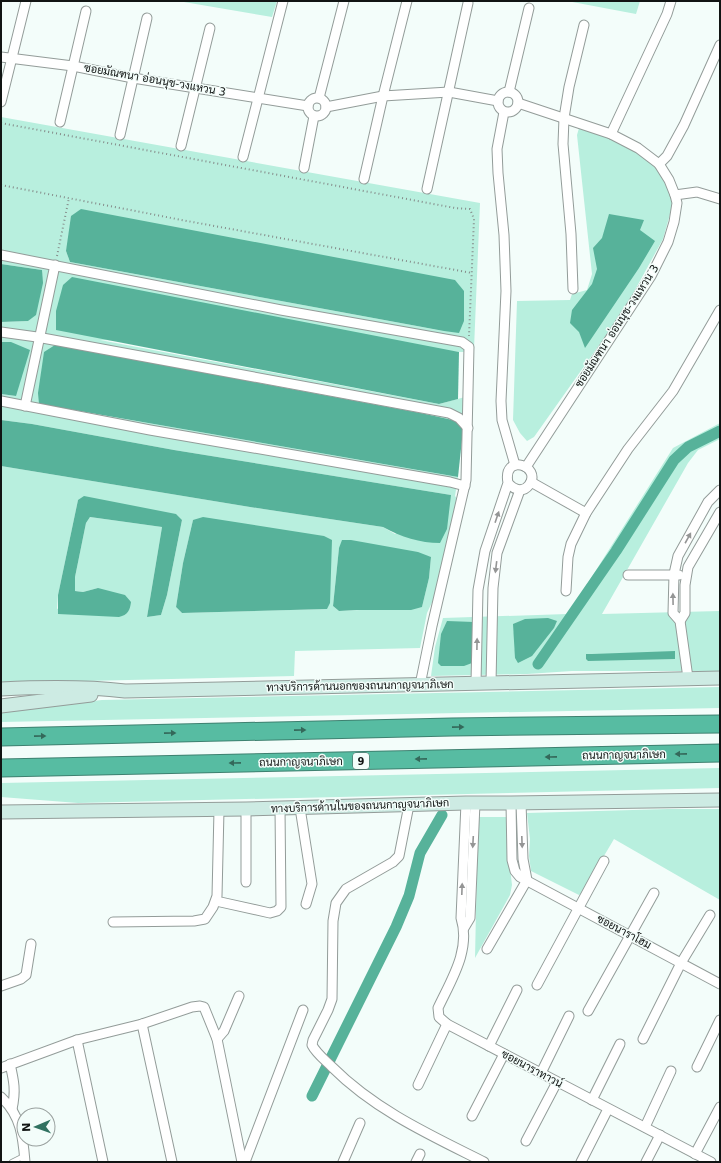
<svg xmlns="http://www.w3.org/2000/svg" width="721" height="1163" viewBox="0 0 721 1163" font-family="'DejaVu Sans',Sarabun,sans-serif">
	<rect width="100%" height="100%" fill="#f3fdfa"/>
	<g fill="#b8efde" fill-rule="evenodd">
		<polygon points="178,1 277,1 272,17"/>
		<polygon points="567,1 640,1 636,14"/>
		<path d="M1,117L480,203L474,349L463,352L100,340L439,404L465,397L463,430L457,421L421,413L55,345L39,404L458,477L455,496L458,500L434,598L427,613L420,648L295,651L294,676L1,683V466L250,507L383,527L395,534L451,495L174,450L32,424L1,420V394L16,396L11,342H1V322L28,321L42,270L1,264ZM66,251L444,331L70,262ZM78,500L182,520L167,595L161,615L147,617L162,527L90,517L86,523L75,577V591L83,592L98,588L57,609L58,595ZM193,520L327,609L182,613L176,607L183,563ZM339,548L431,557L429,578L422,607L339,611L333,606Z"/>
		<polygon points="581,121 658,157 674,180 672,207 663,239 624,310 534,437 527,441 520,433 513,420 517,301 570,300 572,294 587,290 592,274 577,135"/>
		<polygon points="720,423 720,439 698,450 688,463 602,614 720,611 720,671 572,671 527,674 431,676 435,647 443,618 567,614 581,594 673,448"/>
		<polygon points="720,687 720,708 1,722 1,711 102,700"/>
		<polygon points="720,768 720,788 78,803 1,797 1,783"/>
		<polygon points="668,809 720,809 720,900 614,839 582,893 579,895 531,871 529,856 530,839 527,813"/>
		<polygon points="478,817 507,817 508,851 512,885 510,895 475,958"/>
	</g>
	<g fill="#57b29a">
		<polygon points="81,209 455,280 464,291 464,321 459,333 444,331 70,262 66,251 71,216"/>
		<polygon points="609,214 644,220 640,230 655,241 639,268 585,348 579,332 570,323 572,310 592,284 597,269 593,248 602,238"/>
		<polygon points="1,264 42,270 43,283 36,315 28,321 1,322"/>
		<polygon points="72,277 459,352 458,399 439,404 56,330 56,311 63,285"/>
		<polygon points="1,342 11,342 30,350 16,396 1,394"/>
		<polygon points="55,345 421,413 457,421 463,430 458,477 39,404 38,393 44,352"/>
		<path d="M1,420L32,424L174,450L451,495L447,529L440,543C420,543 401,537 383,527L250,507L1,466Z"/>
		<path d="M84,496L176,514L182,520L167,595L161,615L147,617L162,527L90,517L86,523L75,577V591L83,592L98,588L125,595L131,602C130,610 128,615 119,617L58,614V595L78,500Z"/>
		<polygon points="203,517 324,536 332,540 330,603 327,609 182,613 176,607 183,563 193,520"/>
		<polygon points="342,540 351,540 418,552 431,557 429,578 422,607 411,610 357,610 339,611 333,606 339,548"/>
		<polygon points="548,618 557,621 554,628 532,656 518,663 515,658 513,624 525,619"/>
		<polygon points="447,621 474,622 472,663 464,666 441,666 438,663 441,634"/>
		<polygon points="675,651 675,659 588,661 586,659 586,654 592,654"/>
	</g>
	<g fill="none" stroke-linecap="round" stroke-linejoin="round">
		<g stroke="#57b29a" stroke-width="11">
			<polyline points="538,664 616,551 674,460 688,447 720,431"/>
			<polyline points="312,1096 396,927 409,896 420,853 442,815"/>
		</g>
		<defs>
			<polyline id="service" points="12,1162 24,1156"/>
			<g id="minor">
				<polyline points="1,57 73,66 133,78 308,106"/>
				<circle cx="508" cy="102" r="10"/>
				<polyline points="509,92 529,8"/>
				<polyline points="319,98 344,1"/>
				<circle cx="317" cy="107" r="9"/>
				<polyline points="1,102 26,1"/>
				<polyline points="518,103 611,134 638,148 659,164 669,180 675,195 677,203 674,222 668,242 651,276 526,467"/>
				<polyline points="326,107 383,96 449,92 498,101"/>
				<polyline points="504,112 497,149 498,173 504,235 506,291 501,401 502,420 515,465"/>
				<polyline points="60,122 86,11"/>
				<polyline points="611,134 667,14 671,1"/>
				<polyline points="120,135 147,18"/>
				<polyline points="181,146 210,28"/>
				<polyline points="243,157 283,1"/>
				<polyline points="659,164 667,156 684,125 720,45"/>
				<polyline points="304,168 314,116"/>
				<polyline points="364,179 383,96 407,1"/>
				<polyline points="427,189 468,3"/>
				<polyline points="675,195 697,192 720,199"/>
				<polyline points="1,255 281,310 462,342 469,347 466,480 432,626 420,685"/>
				<polyline points="573,289 571,234 563,144 564,118 569,87 584,25"/>
				<polyline points="1,332 37,337 449,413 459,418 468,428"/>
				<polyline points="1,401 150,430 450,482 465,486"/>
				<polyline points="25,406 55,265"/>
				<polyline points="531,482 586,513"/>
				<polyline points="628,575 679,575"/>
				<polyline points="566,591 568,557 571,544 586,513 628,449 673,391 720,310"/>
				<polyline points="680,621 685,613 685,585 688,567 720,512"/>
				<polyline points="688,678 680,621 673,613 674,574 678,556 708,502 720,490"/>
				<path d="M476,683L478,590L485,551L508,483C502,452 543,466 529,485C523,493 514,490 508,483"/>
				<polyline points="491,683 493,588 497,553 520,490"/>
				<path d="M466,803L461,918C471,950 451,980 438,1008L439,1017L447,1024L711,1162"/>
				<polyline points="511,803 512,860 515,871 520,877 720,984"/>
				<polyline points="521,803 523,859 527,880"/>
				<path d="M409,805L399,856L393,862L346,889L336,903L333,921L332,999L328,1010L313,1040L312,1045C316,1053 325,1060 332,1067C375,1110 430,1135 484,1162"/>
				<polyline points="300,808 312,884 306,904"/>
				<polyline points="246,809 246,882"/>
				<polyline points="216,901 270,913 277,911 281,907 280,808"/>
				<polyline points="113,922 194,921 205,919 213,907 217,896 219,810"/>
				<polyline points="464,928 470,918 475,803"/>
				<polyline points="487,949 527,880"/>
				<polyline points="537,985 604,861"/>
				<polyline points="1,986 21,979 26,975 31,944"/>
				<polyline points="588,1011 654,893"/>
				<polyline points="142,1024 172,1162"/>
				<polyline points="217,1039 224,1031 239,996"/>
				<polyline points="643,1039 681,963 710,915"/>
				<polyline points="77,1040 103,1162"/>
				<polyline points="489,1046 517,990"/>
				<path d="M10,1064C14,1081 16,1091 12,1109"/>
				<polyline points="697,1067 720,1020"/>
				<polyline points="1,1068 77,1040 142,1024 192,1007 200,1006 204,1007 217,1039 242,1162"/>
				<polyline points="541,1073 569,1016"/>
				<polyline points="418,1085 447,1024"/>
				<path d="M1,1097C21,1115 23,1137 25,1162"/>
				<polyline points="592,1100 620,1044"/>
				<polyline points="472,1116 504,1054"/>
				<polyline points="645,1127 671,1071"/>
				<polyline points="526,1141 557,1082"/>
				<polyline points="695,1154 720,1107"/>
				<polyline points="245,1162 303,1010"/>
				<polyline points="343,1162 360,1123"/>
				<polyline points="416,1162 420,1154"/>
				<polyline points="581,1162 608,1109"/>
				<polyline points="646,1162 660,1135"/>
			</g>
			<g id="secondary">
				<path d="M1,689C43,687 83,686 125,691L720,678"/>
				<polyline points="1,706 91,695"/>
				<polyline points="1,812 246,809 466,803 511,803 720,800"/>
			</g>
			<g id="motorway">
				<polyline points="1,737 452,727 720,724"/>
				<polyline points="1,768 720,753"/>
			</g>
		</defs>
		<use href="#service" stroke="#939c99" stroke-width="6"/>
		<use href="#minor" stroke="#939c99" stroke-width="11"/>
		<use href="#secondary" stroke="#939c99" stroke-width="15"/>
		<use href="#motorway" stroke="#3e8170" stroke-width="19"/>
		<g stroke="#858c8a" stroke-width="2" stroke-dasharray="1 3" stroke-linecap="butt">
			<polyline points="1,123 455,208 470,209 474,219 469,336"/>
			<polyline points="1,185 187,221 472,273"/>
			<polyline points="57,256 69,198"/>
		</g>
		<use href="#service" stroke="#fff" stroke-width="4.5"/>
		<use href="#minor" stroke="#fff" stroke-width="9"/>
		<use href="#secondary" stroke="#cdebe3" stroke-width="13"/>
		<use href="#motorway" stroke="#57bca2" stroke-width="17"/>
	</g>
	<defs><path id="oneway-solid" d="M-6-.8H1V-3.2L6.5 0L1 3.2V.8H-6Z"/></defs>
	<g fill="#949595">
		<use href="#oneway-solid" transform="translate(497 517) rotate(-71)"/>
		<use href="#oneway-solid" transform="translate(688 538) rotate(-61)"/>
		<use href="#oneway-solid" transform="translate(496 567) rotate(97)"/>
		<use href="#oneway-solid" transform="translate(673 599) rotate(-91)"/>
		<use href="#oneway-solid" transform="translate(477 644) rotate(-89)"/>
		<use href="#oneway-solid" transform="translate(473 842) rotate(93)"/>
		<use href="#oneway-solid" transform="translate(522 842) rotate(88)"/>
		<use href="#oneway-solid" transform="translate(462 889) rotate(-88)"/>
	</g>
	<g fill="#34685a">
		<use href="#oneway-solid" transform="translate(458 727) rotate(-1)"/>
		<use href="#oneway-solid" transform="translate(300 730) rotate(-1)"/>
		<use href="#oneway-solid" transform="translate(170 733) rotate(-1)"/>
		<use href="#oneway-solid" transform="translate(40 736) rotate(-1)"/>
		<use href="#oneway-solid" transform="translate(681 754) rotate(179)"/>
		<use href="#oneway-solid" transform="translate(551 757) rotate(179)"/>
		<use href="#oneway-solid" transform="translate(421 759) rotate(179)"/>
		<use href="#oneway-solid" transform="translate(235 763) rotate(179)"/>
	</g>
	<g text-anchor="middle" dominant-baseline="central" stroke-width="3" stroke-linejoin="round" paint-order="stroke">
		<rect fill="#f3fdfa" stroke="#555a58" stroke-width="1" x="353" y="753" width="16" height="16" rx="3"/>
		<g font-size="10" font-weight="bold" fill="#111413">
			<text x="361" y="761">9</text>
		</g>
		<g font-size="11" fill="#111413" stroke="#f3fdfa">
			<text transform="translate(155 80) rotate(10)">ซอยมัณฑนา อ่อนนุช-วงแหวน 3</text>
			<text transform="translate(617 326) rotate(-57)">ซอยมัณฑนา อ่อนนุช-วงแหวน 3</text>
			<text transform="translate(360 686) rotate(-1)">ทางบริการด้านนอกของถนนกาญจนาภิเษก</text>
			<text transform="translate(624 755) rotate(-1)">ถนนกาญจนาภิเษก</text>
			<text transform="translate(301 762) rotate(-1)">ถนนกาญจนาภิเษก</text>
			<text transform="translate(360 806) rotate(-2)">ทางบริการด้านในของถนนกาญจนาภิเษก</text>
			<text transform="translate(624 932) rotate(28)">ซอยนาราโฮม</text>
			<text transform="translate(532 1069) rotate(28)">ซอยนาราทาวน์</text>
		</g>
	</g>
	<rect width="721" height="1163" fill="none" stroke="#111413" stroke-width="4"/>
	<g transform="translate(36 1127) rotate(268)"><circle r="19" fill="#f3fdfa" stroke="#99a09e"/>
	<path d="M0-3L7 15L0 10L-7 15Z" fill="#317261"/>
	<text y="-6" font-size="11" font-weight="bold" text-anchor="middle" fill="#111413">N</text>
	</g>
</svg>
